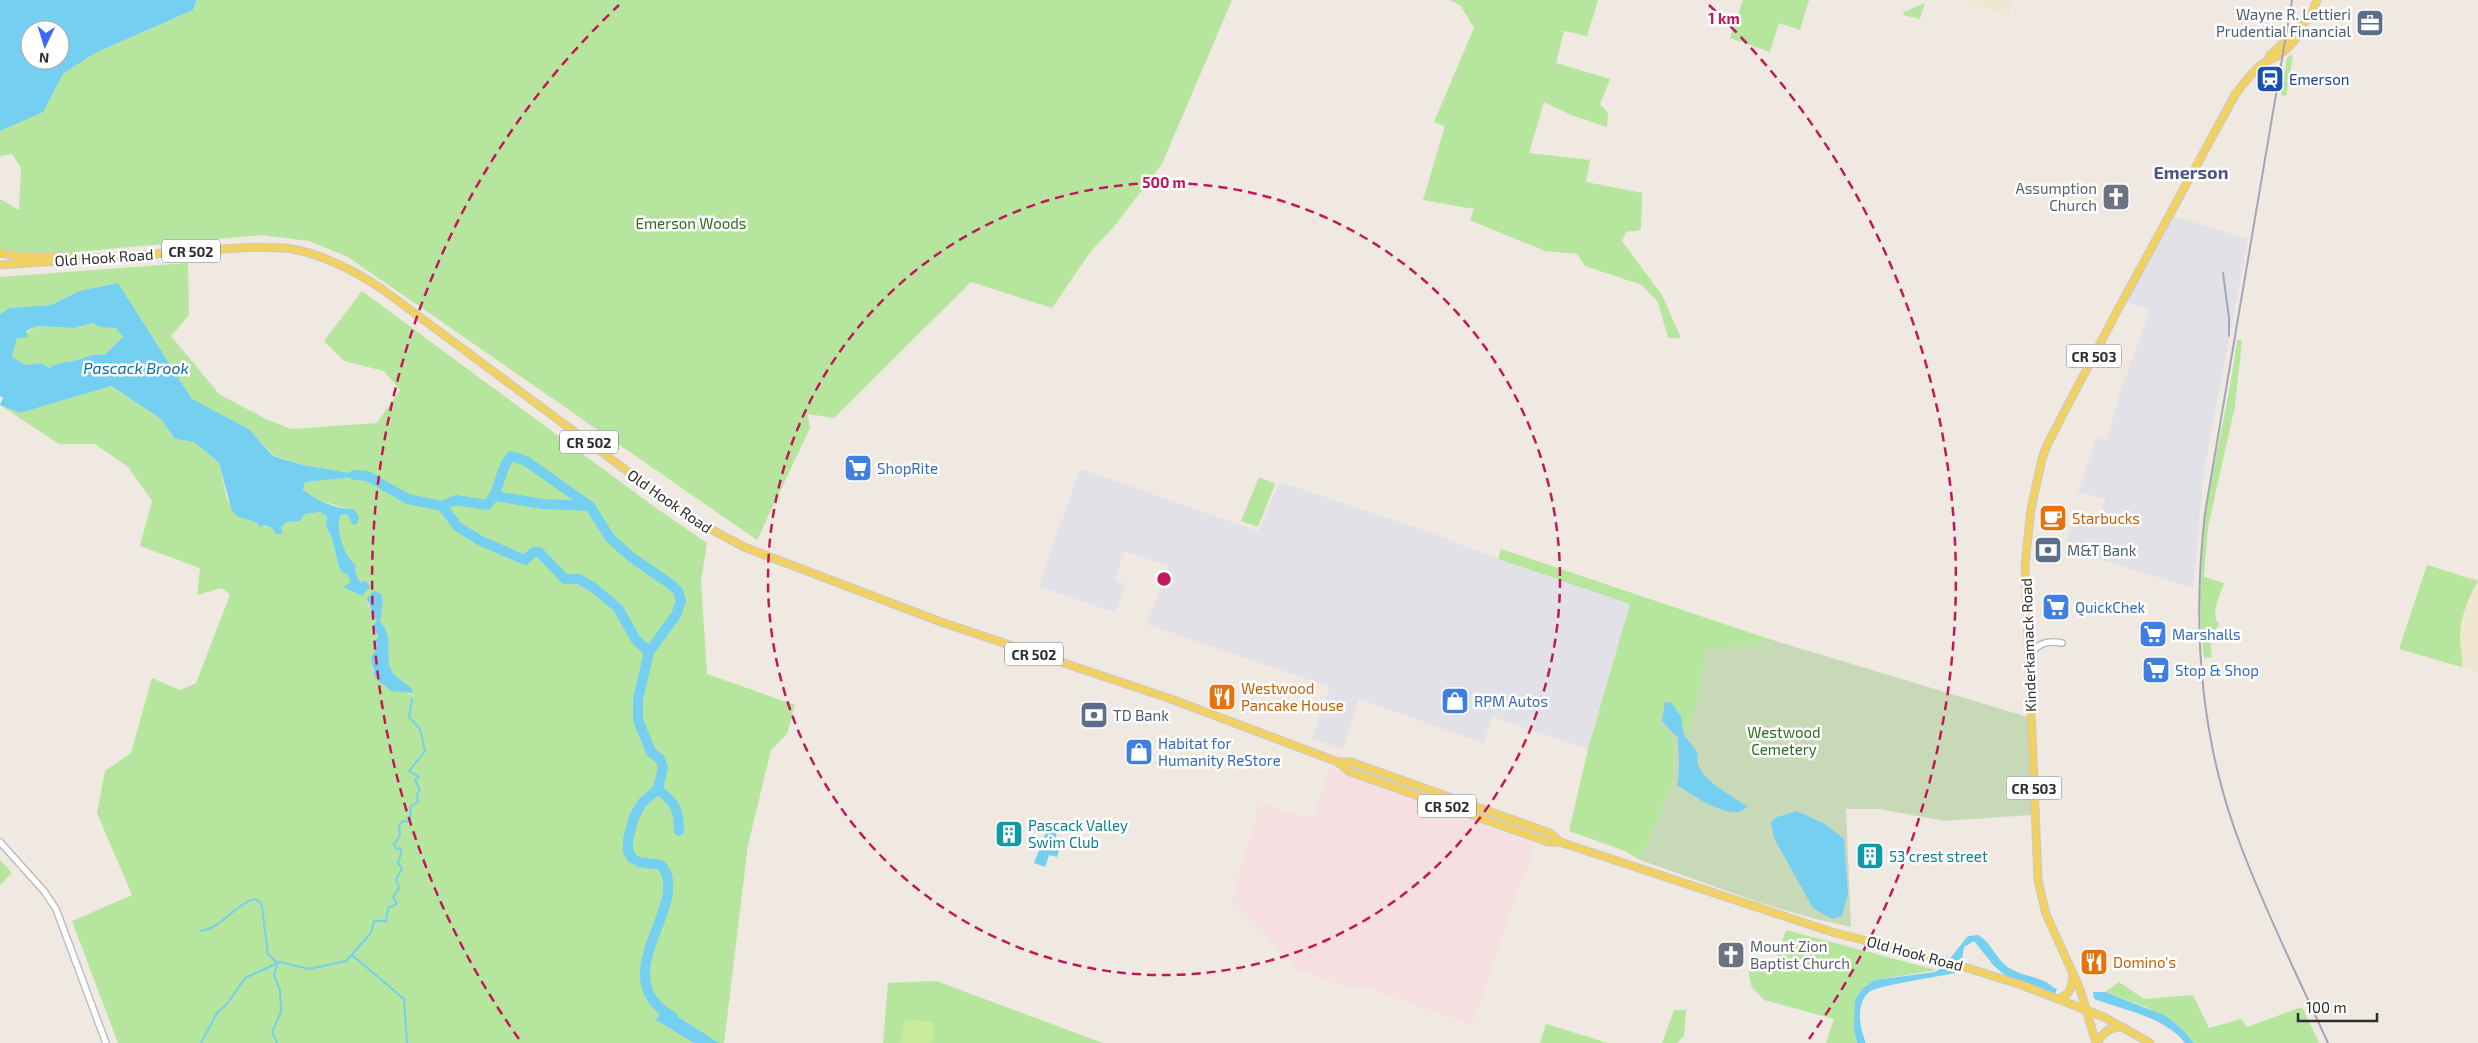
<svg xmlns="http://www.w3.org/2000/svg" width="2478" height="1043" viewBox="0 0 2478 1043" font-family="'Exo 2',sans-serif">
	<rect width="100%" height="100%" fill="#efe9e1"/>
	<g fill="#e3e1e8">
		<polygon points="2169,215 2248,239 2204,471 2193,588 2067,549 2067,538 2078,511 2100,518 2105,499 2078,492 2096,438 2107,441 2119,396 2150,310 2122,301"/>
		<polygon points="1080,469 1258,531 1280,482 1423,530 1498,559 1631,604 1588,749 1492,717 1484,743 1359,699 1343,749 1312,738 1330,687 1147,624 1168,566 1125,551 1114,580 1125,584 1116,613 1039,586"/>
	</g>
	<g fill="#f0e6d1">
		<polygon points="1966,0 2013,0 2008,16"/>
		<polygon points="2427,565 2478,579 2478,672 2399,649"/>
	</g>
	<polygon fill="#f5dfe0" points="1329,768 1535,844 1472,1024 1363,987 1352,989 1300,971 1232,900 1260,803 1313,819"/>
	<g fill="#b6e59e" fill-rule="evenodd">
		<polygon points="197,0 1232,0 1162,164 1112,229 1091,251 1052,308 971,282 834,418 808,414 810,428 757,540 348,257 309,241 262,235 22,257 0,253 0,199 19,210 21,168 12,154 0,156 0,131 42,112 63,74 95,53 193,10"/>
		<polygon points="1449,0 1598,0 1587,36 1564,31 1556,63 1610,79 1600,104 1608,113 1607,127 1571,115 1544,102 1529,153 1590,160 1586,182 1642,193 1641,230 1626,232 1622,241 1662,295 1681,338 1668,338 1658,302 1642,285 1585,266 1577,254 1545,251 1470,220 1474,209 1423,200 1445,126 1434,122 1474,28 1460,5"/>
		<polygon points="1743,0 1809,0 1800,30 1779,23 1770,52 1730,38"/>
		<polygon points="1925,3 1920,19 1903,15 1904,12"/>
		<polygon points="2291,55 2293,56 2286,96 2281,95 2287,58"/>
		<path d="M188,263L189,315L171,336L219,394L266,419L291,429L377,423L400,390L384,371L344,361L324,341L362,291L656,508L707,543L701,581L707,674L795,705L787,734L771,750L748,845L724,1043H118L72,921L132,895L97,813L105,771L131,753L152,678L180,690L196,683L230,595L222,588L197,595L200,568L140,546L152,501L128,467L95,444H59L0,405L20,413L110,386L161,419L175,439L194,442L219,463L227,499L238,517L272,528L276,534L286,522L300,521L305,514L320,512L327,516L326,527C336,541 334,556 341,572L347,574L352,582L343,587L360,582L355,572L356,565C345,559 334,526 341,515L347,514L353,524H357L347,509L316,499L303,491L305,482L365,476L303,465L273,455L249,429L192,399L118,283L79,291L51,305L10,308L0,314V277ZM381,594L383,602L380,622C394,634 386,655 390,667C393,676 407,685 413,694L412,697L407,692C388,691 382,687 372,670L379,637L374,632L377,619L373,616L367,603Z"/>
		<path d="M93,323L99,327H116L123,337L104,355C91,352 85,359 72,361C61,363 59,362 49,368L42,363L26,365L12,357L17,338L37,326L73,328Z"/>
		<path d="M2237,340L2242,341L2235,406L2208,527L2204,577L2224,583C2221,594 2209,615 2219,624L2210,639L2212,657L2204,658C2197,603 2200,542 2210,487C2219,438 2231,389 2237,340Z"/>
		<polygon points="1259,477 1275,484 1258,527 1241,521"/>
		<polygon points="1501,549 1769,639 1752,647 1707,649 1692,729 1689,736 1675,742 1674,782 1640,860 1625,851 1569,831 1588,749 1630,604 1498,559"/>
		<path d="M2427,565L2478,581C2468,598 2459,620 2460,640C2461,650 2463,657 2462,667L2399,649Z"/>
		<polygon points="0,860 12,873 0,885"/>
		<polygon points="1786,930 1936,970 1875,980 1863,988 1854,1030 1857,1043 1826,1043 1834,1019 1764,1000 1751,986 1748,969 1775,961"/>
		<polygon points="936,981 1103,1043 883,1043 888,983"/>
		<polygon points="2119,982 2144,999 2193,995 2209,1028 2241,1019 2247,1027 2302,1007 2319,1043 2194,1043 2181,1028 2146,1007 2105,992"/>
		<polygon points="1674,1010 1686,1010 1684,1036 1677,1043 1662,1043"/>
		<polygon points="1546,1024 1608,1043 1540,1043"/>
	</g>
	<polygon fill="#c8d9b8" points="1769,639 2031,718 2035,813 2030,815 1945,821 1878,809 1846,809 1851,927 1812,918 1761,903 1640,860 1674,782 1675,742 1659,721 1671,703 1689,735 1707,649 1751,647"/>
	<polygon fill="#c9ec9a" points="905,1019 932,1022 935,1027 932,1043 900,1043"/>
	<g fill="#75cff0" fill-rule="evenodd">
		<path d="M0,0H197L193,10L95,53L63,74L43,112L0,131ZM30,30H60V60H30Z"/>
		<path d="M118,283L192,399L249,429L273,456L303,465L367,476L305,482L303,490C316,500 337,510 354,509L359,517L357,524L353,525L347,514L341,515C334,526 345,559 356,565L355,572L360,582L366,581L370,587L362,596L343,587L351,582L347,574L341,572C334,556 336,541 326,527L327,516L320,512L305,514L300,521L286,522L281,528L283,534H276L272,528L264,525L261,527L255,522L238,517L232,511L219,463L194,442L175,439L161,419L111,386L20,413L0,405L3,398L0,396V314L10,308L51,305L79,291ZM93,323L99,327L116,328L123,337L104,355C91,352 85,359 72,361C61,363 59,362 49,368L42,363L26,365L12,357L17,338L28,337L26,331L37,326L73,328Z"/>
		<path d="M374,591L381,594L383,602L380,622C394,635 386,654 390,667C393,677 405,682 412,689V700L411,693L391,691L375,678L371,657C375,652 380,646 375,640L379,637L373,628L377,619L373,616L367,598Z"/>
		<path d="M1665,702L1672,703L1681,717L1684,735L1698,753C1690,775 1731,795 1747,806C1735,825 1691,794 1677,785C1681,769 1678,755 1678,738L1662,721Z"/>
		<polygon points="1797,811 1825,824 1844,839 1848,894 1842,916 1832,919 1813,908 1774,838 1771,822 1777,817"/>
		<polygon points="1047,829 1057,833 1053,846 1060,849 1057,857 1049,855 1045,867 1034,863"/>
		<path d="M1978,935C1990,942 1994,954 2004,964C2015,974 2030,975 2044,981C2049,983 2051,987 2057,989L2055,994L2006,976L1994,966L1974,941L1964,947L1960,972C1944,976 1878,985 1869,992C1855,1004 1860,1029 1866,1043H1857L1854,1030L1855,1000L1863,988L1875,980L1935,972C1948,965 1957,948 1968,936Z"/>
		<path d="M2093,992H2105L2166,1016L2181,1028L2194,1043H2185C2165,1017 2124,1010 2094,999Z"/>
		<polygon points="664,1008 719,1043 694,1043 656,1020"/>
	</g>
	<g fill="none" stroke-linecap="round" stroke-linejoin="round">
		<g stroke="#75cff0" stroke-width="2">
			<path d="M200,931C223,928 233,905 255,899L260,902L262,907L268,954L277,963"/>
			<polyline points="352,955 404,999 407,1043"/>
			<polyline points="201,1043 217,1013 227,1004 245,978 280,962 309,969 346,961 371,933 374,921 386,921 388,908 397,904 393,897 399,888 396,879 402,869 398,862 401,854 400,848 396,849 394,844 400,836 399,825 403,821 410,822 411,806 418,802 417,794 420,790 415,780 419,777 409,771 425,751 420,729 409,717 412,699"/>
			<polyline points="277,1043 272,1032 281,1012 280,990 274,975 277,964"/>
		</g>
		<g stroke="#75cff0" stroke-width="10">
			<path d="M354,475L367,476L408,499L442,506L456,500L487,505C501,491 498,472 511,456L526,461L590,506L610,538L631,557L669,583L678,591L681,601L676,615L649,652L638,699V720L651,752L660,759L663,767L658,789L642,803L634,817L628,840V851L632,858L639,862L661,865C694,903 601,977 673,1017"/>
			<polyline points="495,496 543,504 589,506"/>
			<polyline points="442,506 458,527 481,541 525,560 534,552 539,552 565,579 579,579 594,588 618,608 636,640 649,652"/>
			<path d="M658,789C675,803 679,809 679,831"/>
		</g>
		<defs>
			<g id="tertiary">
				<path d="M2029,660C2035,644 2045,640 2062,643"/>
				<polyline points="0,842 44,891 56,909 106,1043"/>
			</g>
			<g id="primary">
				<polyline points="2269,60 2270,55 2301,27 2311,15 2317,0"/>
				<polyline points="0,253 22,257 70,256"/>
				<path d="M0,265L253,247C266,248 280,247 292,249C325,255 355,271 382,289L692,519L744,547L941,622L1171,699L1338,762H1351L1550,833L1560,842"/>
				<polyline points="1338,762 1348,771 1548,842 1560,842 1832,932 1948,962 2019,984 2104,1017 2150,1043"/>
				<path d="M2059,999C2072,993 2072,986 2073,973"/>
				<path d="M2096,1043L2080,989L2046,914L2038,880L2025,565L2031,509L2042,459L2047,445L2115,315L2235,95C2243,84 2256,66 2269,60C2282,55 2297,42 2301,27"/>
				<path d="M2097,1043C2103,1032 2110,1027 2122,1027"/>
			</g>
		</defs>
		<use href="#tertiary" stroke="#b4b7c1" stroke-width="8"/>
		<use href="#primary" stroke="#c9c9c9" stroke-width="9"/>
		<use href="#tertiary" stroke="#fff" stroke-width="5.5"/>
		<use href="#primary" stroke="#f2d163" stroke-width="7"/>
		<g stroke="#a3a6b8" stroke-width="2">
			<path d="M2292,0L2205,513C2192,626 2200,742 2242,849C2267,915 2299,979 2328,1043"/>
			<polyline points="2223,273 2229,318 2229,336"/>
		</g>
	</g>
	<g fill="none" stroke="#c2185b" stroke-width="2.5" stroke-dasharray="9 6">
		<circle cx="1164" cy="579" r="396"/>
		<path d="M519 1039A792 792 0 0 1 619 5M1709 5A792 792 0 0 1 1809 1039"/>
	</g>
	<defs>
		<symbol id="office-square" viewBox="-11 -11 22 22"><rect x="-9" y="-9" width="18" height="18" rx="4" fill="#5c6f8a" stroke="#fff"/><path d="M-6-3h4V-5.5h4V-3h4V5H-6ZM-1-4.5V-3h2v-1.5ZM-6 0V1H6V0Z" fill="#fff"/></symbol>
		<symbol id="station-square" viewBox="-11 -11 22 22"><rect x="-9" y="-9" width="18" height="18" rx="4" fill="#1a4fb4" stroke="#fff"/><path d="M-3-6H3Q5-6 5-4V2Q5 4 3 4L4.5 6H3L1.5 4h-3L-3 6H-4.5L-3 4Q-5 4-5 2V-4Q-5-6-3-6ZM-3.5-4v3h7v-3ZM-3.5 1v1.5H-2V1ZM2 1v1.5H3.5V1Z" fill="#fff"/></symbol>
		<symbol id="church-square" viewBox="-11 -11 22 22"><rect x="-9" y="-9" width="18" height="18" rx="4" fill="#6b7280" stroke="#fff"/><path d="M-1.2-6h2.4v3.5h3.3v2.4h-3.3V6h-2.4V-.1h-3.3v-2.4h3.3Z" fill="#fff"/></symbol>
		<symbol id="supermarket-square" viewBox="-11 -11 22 22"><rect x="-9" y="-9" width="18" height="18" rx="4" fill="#3f7fe0" stroke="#fff"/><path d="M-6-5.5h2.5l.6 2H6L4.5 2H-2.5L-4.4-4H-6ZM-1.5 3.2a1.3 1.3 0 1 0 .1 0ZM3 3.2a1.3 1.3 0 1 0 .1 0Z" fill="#fff"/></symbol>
		<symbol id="cafe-square" viewBox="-11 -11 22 22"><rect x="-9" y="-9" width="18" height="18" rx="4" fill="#e8710a" stroke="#fff"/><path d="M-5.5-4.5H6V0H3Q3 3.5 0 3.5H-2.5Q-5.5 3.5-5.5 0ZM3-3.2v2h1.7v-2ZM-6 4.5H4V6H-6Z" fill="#fff"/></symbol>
		<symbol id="bank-square" viewBox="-11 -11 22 22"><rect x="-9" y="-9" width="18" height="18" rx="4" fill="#5c6f8a" stroke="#fff"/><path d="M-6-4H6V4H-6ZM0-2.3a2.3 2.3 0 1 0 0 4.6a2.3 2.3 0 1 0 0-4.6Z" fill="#fff"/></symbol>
		<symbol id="restaurant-square" viewBox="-11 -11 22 22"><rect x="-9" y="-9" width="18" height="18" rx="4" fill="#e8710a" stroke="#fff"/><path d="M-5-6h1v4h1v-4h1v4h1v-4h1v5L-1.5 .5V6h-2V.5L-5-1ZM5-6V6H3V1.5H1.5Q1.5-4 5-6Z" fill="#fff"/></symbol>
		<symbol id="shop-square" viewBox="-11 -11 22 22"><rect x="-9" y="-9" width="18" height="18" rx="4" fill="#3f7fe0" stroke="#fff"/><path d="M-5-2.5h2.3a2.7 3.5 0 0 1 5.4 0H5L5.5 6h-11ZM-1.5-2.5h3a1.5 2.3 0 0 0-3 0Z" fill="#fff"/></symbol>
		<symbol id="building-square" viewBox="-11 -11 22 22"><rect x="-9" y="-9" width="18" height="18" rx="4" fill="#0f9aa8" stroke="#fff"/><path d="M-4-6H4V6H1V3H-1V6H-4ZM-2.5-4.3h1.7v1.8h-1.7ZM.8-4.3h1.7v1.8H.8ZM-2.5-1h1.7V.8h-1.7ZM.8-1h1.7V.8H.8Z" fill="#fff"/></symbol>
	</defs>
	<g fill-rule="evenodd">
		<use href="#office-square" x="2354" y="7" width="32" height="32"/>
		<use href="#station-square" x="2254" y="63" width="32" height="32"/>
		<use href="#church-square" x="2100" y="181" width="32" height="32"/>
		<use href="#supermarket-square" x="842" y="452" width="32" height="32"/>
		<use href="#cafe-square" x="2037" y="502" width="32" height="32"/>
		<use href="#bank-square" x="2032" y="534" width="32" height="32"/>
		<use href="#supermarket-square" x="2040" y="591" width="32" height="32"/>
		<use href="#supermarket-square" x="2137" y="618" width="32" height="32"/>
		<use href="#supermarket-square" x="2140" y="654" width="32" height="32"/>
		<use href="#restaurant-square" x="1206" y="681" width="32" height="32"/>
		<use href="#shop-square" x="1439" y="685" width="32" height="32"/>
		<use href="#bank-square" x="1078" y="699" width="32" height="32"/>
		<use href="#shop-square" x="1123" y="736" width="32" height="32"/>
		<use href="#building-square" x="993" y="818" width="32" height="32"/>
		<use href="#building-square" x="1854" y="840" width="32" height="32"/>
		<use href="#church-square" x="1715" y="939" width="32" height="32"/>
		<use href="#restaurant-square" x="2078" y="946" width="32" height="32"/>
	</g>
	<g text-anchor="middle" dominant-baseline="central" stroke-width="5" stroke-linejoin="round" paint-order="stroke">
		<g fill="#fff" stroke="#6d6d6d" stroke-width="1">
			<rect x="162" y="239.5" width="58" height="23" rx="4"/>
			<rect x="2066.5" y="344.5" width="55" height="23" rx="4"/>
			<rect x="560" y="430.5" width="58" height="23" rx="4"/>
			<rect x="1005" y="642.5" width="58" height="23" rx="4"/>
			<rect x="2006.5" y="776.5" width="55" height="23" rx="4"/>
			<rect x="1418" y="794.5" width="58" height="23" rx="4"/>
		</g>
		<g font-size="14" font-weight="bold" fill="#2e2e2e">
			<text x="191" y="251">CR 502</text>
			<text x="2094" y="356">CR 503</text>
			<text x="589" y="442">CR 502</text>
			<text x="1034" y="654">CR 502</text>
			<text x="2034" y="788">CR 503</text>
			<text x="1447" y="806">CR 502</text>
		</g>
		<g font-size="15" fill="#4e5e75" stroke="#fff" text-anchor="start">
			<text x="2351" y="14" text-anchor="end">Wayne R. Lettieri<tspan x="2351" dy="17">Prudential Financial</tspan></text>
			<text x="2067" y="550">M&amp;T Bank</text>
			<text x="1113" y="715">TD Bank</text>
		</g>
		<g font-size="15" fill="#164399" stroke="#fff" text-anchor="start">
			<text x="2289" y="79">Emerson</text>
		</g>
		<g font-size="15" fill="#5b616d" stroke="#fff" text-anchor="end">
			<text x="2097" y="188">Assumption<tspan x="2097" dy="17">Church</tspan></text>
			<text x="1750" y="946" text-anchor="start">Mount Zion<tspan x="1750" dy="17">Baptist Church</tspan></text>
		</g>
		<g font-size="15" fill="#2c6e1b" stroke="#fff">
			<text x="691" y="223">Emerson Woods</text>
			<text x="1784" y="732">Westwood<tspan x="1784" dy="17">Cemetery</tspan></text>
		</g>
		<g font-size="15" fill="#2e2e2e" stroke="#fff">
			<text transform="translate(104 257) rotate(-4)">Old Hook Road</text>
			<text transform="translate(670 501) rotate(35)">Old Hook Road</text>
			<text transform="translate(2028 645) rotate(-92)">Kinderkamack Road</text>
			<text transform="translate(1915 953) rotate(15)">Old Hook Road</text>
		</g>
		<g font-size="15" fill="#366cbe" stroke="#fff" text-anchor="start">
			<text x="877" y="468">ShopRite</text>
			<text x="2075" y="607">QuickChek</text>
			<text x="2172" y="634">Marshalls</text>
			<text x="2175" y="670">Stop &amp; Shop</text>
			<text x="1474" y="701">RPM Autos</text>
			<text x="1158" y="743">Habitat for<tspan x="1158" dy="17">Humanity ReStore</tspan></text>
		</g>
		<g font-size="15" fill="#c56008" stroke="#fff" text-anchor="start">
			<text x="2072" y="518">Starbucks</text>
			<text x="1241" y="688">Westwood<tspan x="1241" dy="17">Pancake House</tspan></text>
			<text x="2113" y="962">Domino's</text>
		</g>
		<g font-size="15" fill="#0d838f" stroke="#fff" text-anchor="start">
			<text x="1028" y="825">Pascack Valley<tspan x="1028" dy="17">Swim Club</tspan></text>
			<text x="1889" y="856">53 crest street</text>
		</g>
		<g font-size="16" font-style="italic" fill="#0d6fa3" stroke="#fff">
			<text x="136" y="367">Pascack Brook</text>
		</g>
		<g font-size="18" font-weight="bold" fill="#4d5680" stroke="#fff">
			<text x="2191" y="172">Emerson</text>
		</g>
	</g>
	<circle cx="1164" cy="579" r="8" fill="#c2185b" stroke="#fff" stroke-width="2.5"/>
	<g font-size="15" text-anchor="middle" font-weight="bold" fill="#c2185b" stroke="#fff" stroke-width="5" stroke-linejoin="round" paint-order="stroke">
		<text x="1724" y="24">1 km</text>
		<text x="1164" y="188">500 m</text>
	</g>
	<g transform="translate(45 45) rotate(184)"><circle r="24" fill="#ffffff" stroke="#ababab"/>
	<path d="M0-4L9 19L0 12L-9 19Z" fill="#4264fb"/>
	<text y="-8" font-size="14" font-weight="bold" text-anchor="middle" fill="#2e2e2e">N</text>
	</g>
	<path d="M2298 1013v8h79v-8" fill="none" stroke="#2e2e2e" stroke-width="2.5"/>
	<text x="2306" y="1013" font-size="15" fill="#2e2e2e" stroke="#ffffff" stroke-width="4" paint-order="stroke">100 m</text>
</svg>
